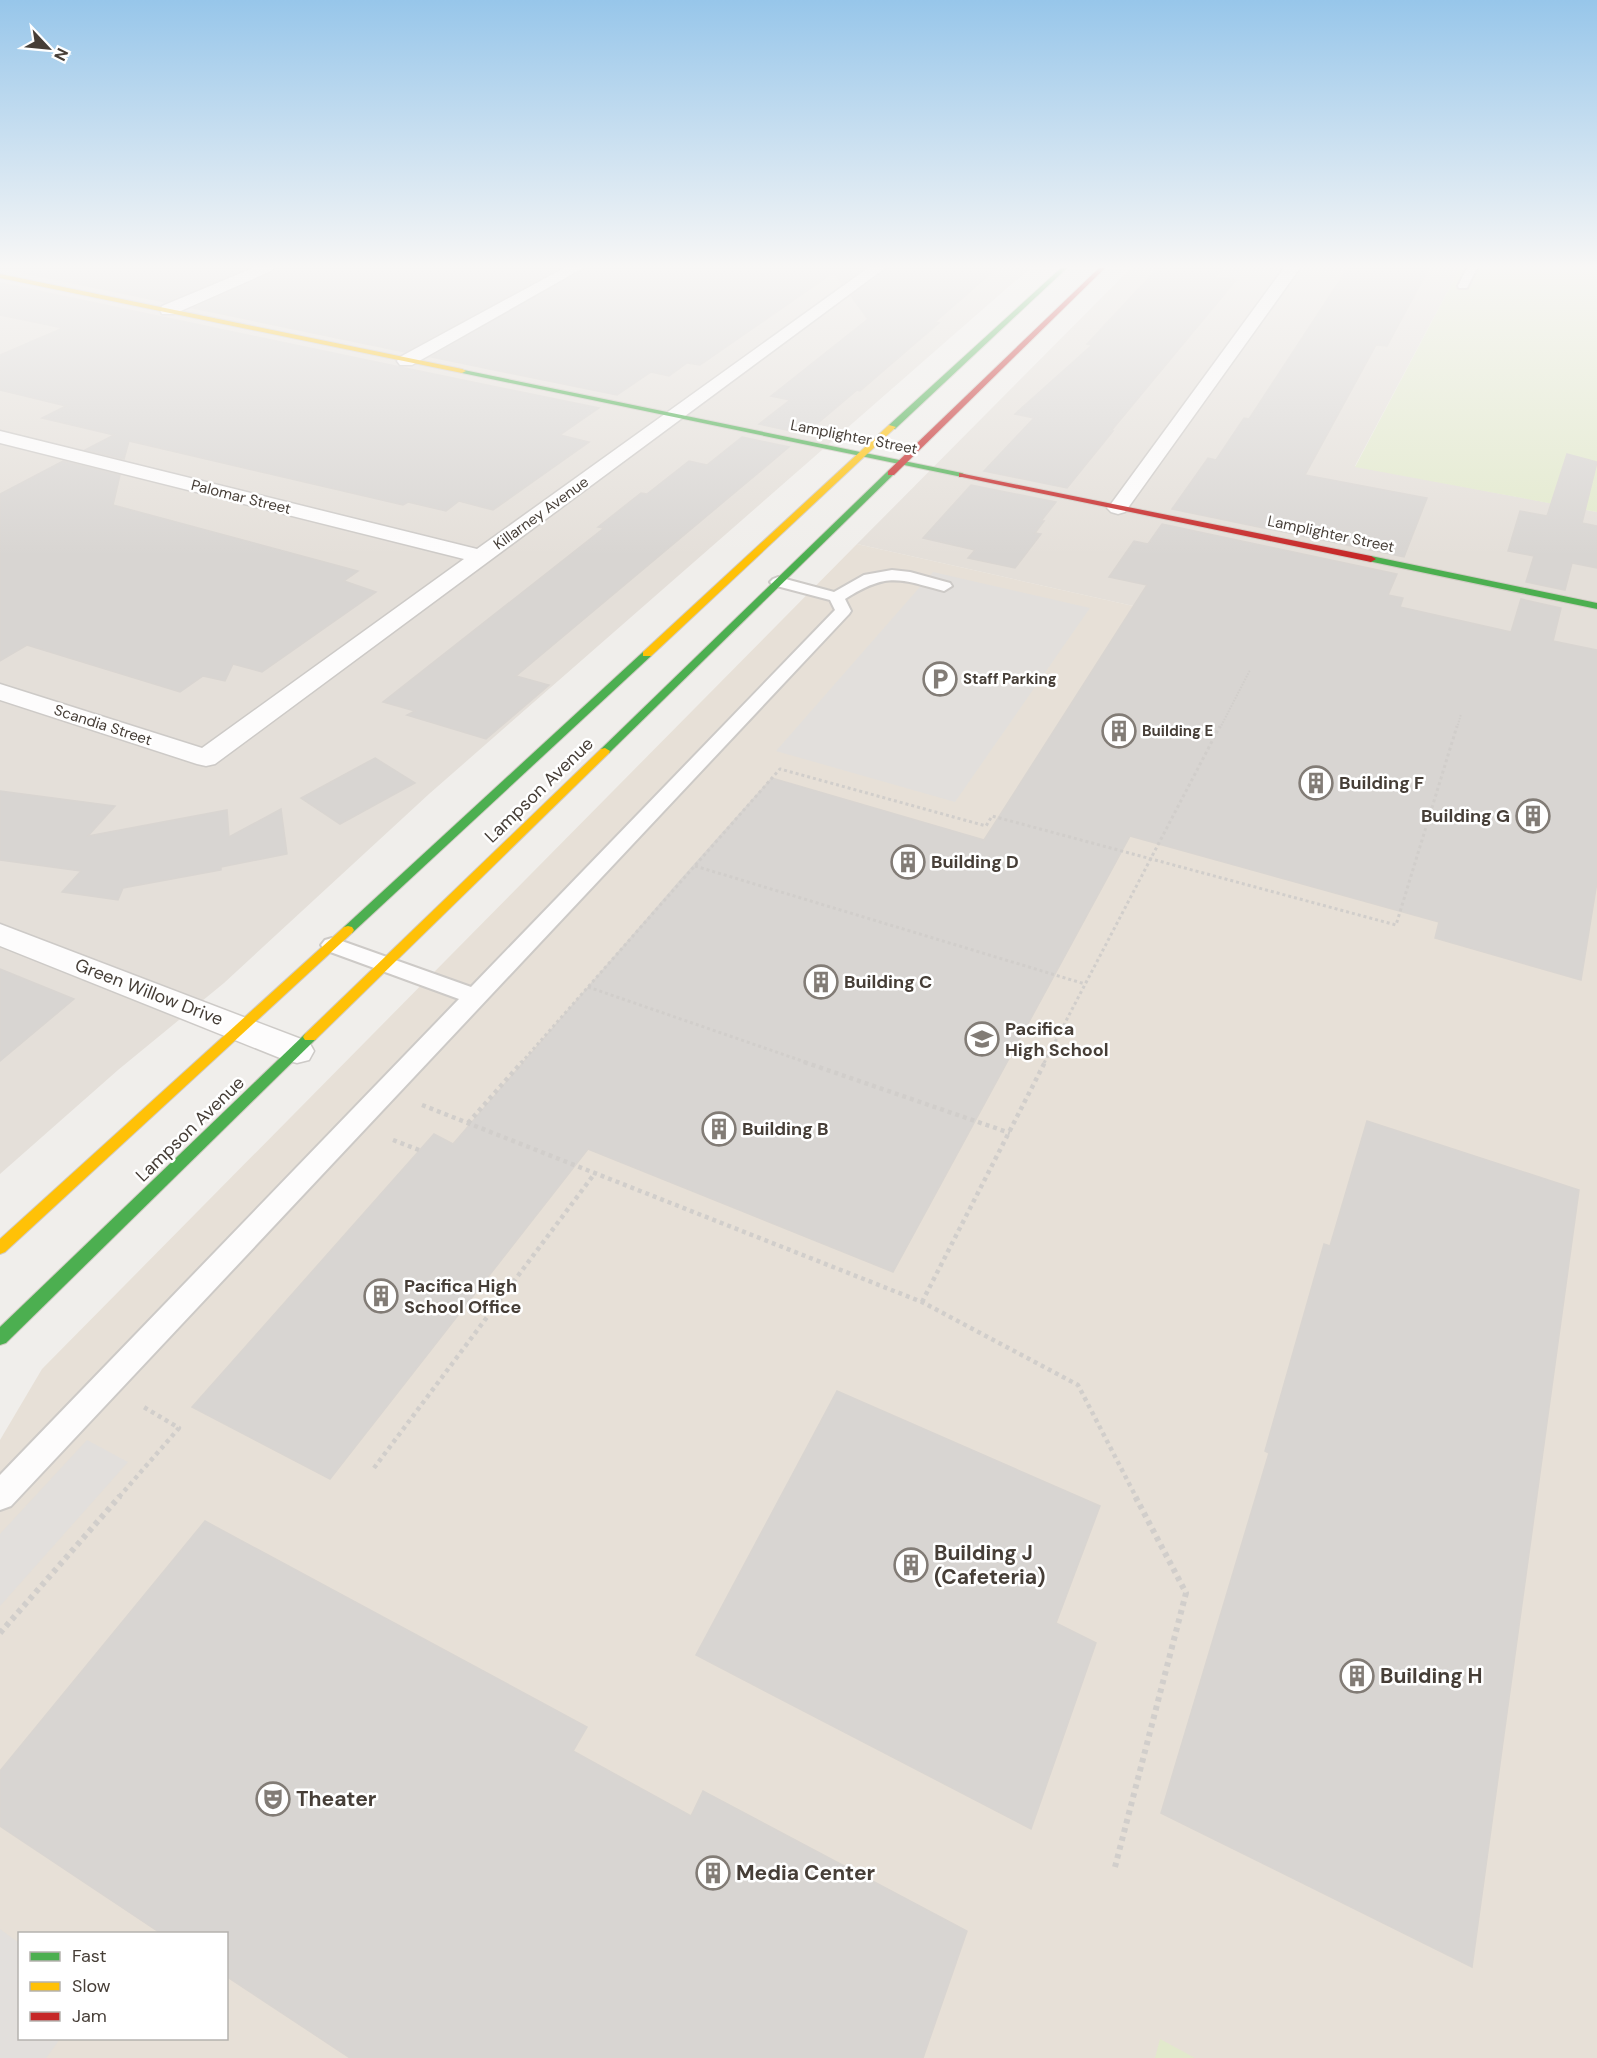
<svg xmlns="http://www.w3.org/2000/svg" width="1597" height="2058" viewBox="0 0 1597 2058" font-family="'DM Sans',sans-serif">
	<rect width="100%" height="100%" fill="#f0eeeb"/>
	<g fill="#e4dfd9">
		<polygon points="0,268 1030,268 429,794 224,983 118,1070 0,1174"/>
		<polygon points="1131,268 1460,268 1355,466 1597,512 1597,710 857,544"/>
	</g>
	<path fill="#e7e0d7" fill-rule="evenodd" d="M857,544L1597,710V2058H0V1440L42,1369ZM20,1934H226V2038H20Z"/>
	<g fill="#e2e9cc">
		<polygon points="1460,268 1597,268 1597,512 1355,467"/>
		<polygon points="1160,2039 1195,2058 1155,2058"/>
	</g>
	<g fill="#e2dfdc">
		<polygon points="933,572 1090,608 955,802 776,751"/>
		<polygon points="87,1440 128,1462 0,1606 0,1534"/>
		<polygon points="0,1929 19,1943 20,2038 60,2039 46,2058 0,2058"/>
	</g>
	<g fill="#d8d5d2" stroke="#d9d5d1" stroke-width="1.5">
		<polygon points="0,268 248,268 165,302"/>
		<polygon points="275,268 560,268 405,352 193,308 272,273"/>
		<polygon points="585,268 865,268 842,284 834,272 700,365 687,363 669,376 651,372 617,395 431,357"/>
		<polygon points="887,268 997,268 935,322 939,323 860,391 857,390 805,434 759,424 790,400 771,396 868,319 851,296"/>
		<polygon points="1158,268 1172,270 1174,268 1223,268 1215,277 1236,280 1111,431 1113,431 1067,488 984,471 1034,418 1015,414 1092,345 1087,344"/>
		<polygon points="1348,268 1429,268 1387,346 1376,345 1305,475 1427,498 1404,557 1172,509 1208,458 1216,460 1244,418 1249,419"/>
		<polygon points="0,283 400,367 599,408 560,435 589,442 493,510 459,501 446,511 408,502 403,505 129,441 124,459 85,450 114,435 42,418 66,406 0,390 0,355 63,328 0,315"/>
		<polygon points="742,437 789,447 516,676 549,685 486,739 407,715 415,711 383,702 604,528 598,527 641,493 647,494 689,461 707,465"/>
		<polygon points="1567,454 1597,462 1582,523 1597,526 1597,568 1572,563 1565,590 1526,582 1534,556 1508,551 1520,511 1547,516"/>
		<polygon points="63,461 120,475 113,505 358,571 344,581 376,592 262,672 233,664 225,681 203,676 180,692 27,645 0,661 0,494"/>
		<polygon points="971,485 1056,502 1041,521 1044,521 1035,533 1041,534 1015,568 968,558 975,550 923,538"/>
		<polygon points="1162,524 1397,574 1388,595 1403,598 1400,607 1511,632 1521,599 1561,608 1553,641 1597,650 1597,882 1581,980 1435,938 1439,922 1130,836 893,1272 588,1149 330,1479 192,1407 434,1134 453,1144 679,882 772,778 984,840 1147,585 1109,577 1134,541 1148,544"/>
		<polygon points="375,758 415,783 340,824 301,798"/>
		<polygon points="0,791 115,806 88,836 227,810 229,837 281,809 287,854 221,867 221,870 123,888 118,900 62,892 81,871 0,860"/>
		<polygon points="0,969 74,999 0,1061"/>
		<polygon points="1367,1121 1579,1190 1472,1967 1161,1813 1269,1453 1265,1451 1324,1244 1330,1246"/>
		<polygon points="837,1391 1100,1506 1056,1623 1096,1643 1031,1829 696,1655"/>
		<polygon points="205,1521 587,1727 573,1751 691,1816 703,1791 967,1931 923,2058 350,2058 226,1976 226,1934 162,1934 0,1826 0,1771"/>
	</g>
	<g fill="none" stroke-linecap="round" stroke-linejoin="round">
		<defs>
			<g id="lane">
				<polygon points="1467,268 1477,268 1467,288 1459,288 1458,286"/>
				<path d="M892,570L910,572L950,583L952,586L944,591C898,579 888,572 845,599L851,611L849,614L11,1506L0,1510V1475L459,999L325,950L321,945L325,940L332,938L339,940L471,987L835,610L830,600L773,585L770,582L773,579L778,577L834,592L864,575Z"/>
			</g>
			<g id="street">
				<polygon points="253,268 273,268 271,271 174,314 162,314 160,310 162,306"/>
				<polygon points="564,268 583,268 412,365 400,365 397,361 400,357"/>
				<polygon points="868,268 885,268 215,764 206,766 197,764 0,700 0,684 202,748 464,559 0,443 0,431 477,549"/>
				<polygon points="1284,268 1300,268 1125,512 1118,514 1111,512 1107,508 1111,504"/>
				<polygon points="0,924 309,1042 314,1051 309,1060 297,1063 285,1060 0,946"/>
			</g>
			<g id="fast">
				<polygon points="1061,268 1067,268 895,429 889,429 889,425"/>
				<polygon points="459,369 962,473 966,475 962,477 462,373 458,371"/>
				<polygon points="888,471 895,473 609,753 601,753 601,749"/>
				<polygon points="1371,556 1597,603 1597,609 1368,561 1366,559"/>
				<polygon points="647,651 651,652 651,656 352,933 344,933 342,930 344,927 643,652"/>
				<polygon points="310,1032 315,1034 317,1037 315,1040 6,1343 0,1345 0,1327 305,1034"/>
			</g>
			<g id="slow">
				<polygon points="0,274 462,369 466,371 462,373 0,278"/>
				<polygon points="889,425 896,427 651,656 643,656 643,652"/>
				<polygon points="605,748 610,751 609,753 315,1040 305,1040 303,1037 305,1034 601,749"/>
				<polygon points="348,926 352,927 354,930 352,933 5,1252 0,1254 0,1239 344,927"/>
			</g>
			<g id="jam">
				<polygon points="1099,268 1105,268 894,475 888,475 888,471"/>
				<polygon points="959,473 1371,556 1376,559 1371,562 962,477 959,477"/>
			</g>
		</defs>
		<use href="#lane" stroke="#cdcac7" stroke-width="4"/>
		<use href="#street" stroke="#cdcac7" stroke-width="3"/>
		<use href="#fast" stroke="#d1cbc4" stroke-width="2"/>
		<use href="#slow" stroke="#d1cbc4" stroke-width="2"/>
		<use href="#jam" stroke="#d1cbc4" stroke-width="2"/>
		<g stroke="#d1cecb" stroke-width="2" stroke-dasharray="1.5 1.5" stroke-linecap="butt">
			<polyline points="1220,728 1250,670"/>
			<polyline points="1457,728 1461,714"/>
		</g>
		<g stroke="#d1cecb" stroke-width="3" stroke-dasharray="3 3" stroke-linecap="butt">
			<polyline points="695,866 1085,984"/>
			<polyline points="588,987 808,1063"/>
			<polyline points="521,1063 780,769 986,826 992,816 1396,925 1457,726"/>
			<polyline points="1044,1063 1220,726"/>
		</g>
		<g stroke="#d1cecb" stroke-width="4.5" stroke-dasharray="4 4" stroke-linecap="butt">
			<polyline points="804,1062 1010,1133"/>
			<polyline points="422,1105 922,1302 1078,1385 1136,1497"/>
			<polyline points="468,1123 522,1062"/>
			<polyline points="393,1140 419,1150"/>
			<polyline points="922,1302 1045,1062"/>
			<polyline points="374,1468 595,1173"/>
			<polyline points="119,1497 179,1428 142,1406"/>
		</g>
		<g stroke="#d1cecb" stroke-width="6" stroke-dasharray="4.5 4.5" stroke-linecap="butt">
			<polyline points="0,1633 120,1496"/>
			<polyline points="1115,1867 1186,1593 1135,1496"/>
		</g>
		<use href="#lane" fill="#fdfcfc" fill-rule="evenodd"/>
		<use href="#street" fill="#fdfcfc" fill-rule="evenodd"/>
		<use href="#fast" fill="#4caf50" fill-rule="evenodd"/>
		<use href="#slow" fill="#ffc107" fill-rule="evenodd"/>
		<use href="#jam" fill="#c62828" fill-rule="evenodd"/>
	</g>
	<linearGradient id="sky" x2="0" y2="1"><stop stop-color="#97c6ea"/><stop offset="0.48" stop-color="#f8f7f6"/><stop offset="1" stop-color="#f8f7f6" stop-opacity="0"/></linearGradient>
	<rect width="1597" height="556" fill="url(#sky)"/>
	<defs>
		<symbol id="parking-ring" viewBox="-11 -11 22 22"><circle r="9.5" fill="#fff" stroke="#827c76" stroke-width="1.5"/><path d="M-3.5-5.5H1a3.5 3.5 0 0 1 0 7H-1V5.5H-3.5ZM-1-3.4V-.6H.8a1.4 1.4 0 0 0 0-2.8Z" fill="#827c76"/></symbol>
		<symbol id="building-ring" viewBox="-11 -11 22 22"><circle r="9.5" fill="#fff" stroke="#827c76" stroke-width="1.5"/><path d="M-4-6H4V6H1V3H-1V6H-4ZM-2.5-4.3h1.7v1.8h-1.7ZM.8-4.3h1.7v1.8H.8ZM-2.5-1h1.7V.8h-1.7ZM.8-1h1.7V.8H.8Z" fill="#827c76"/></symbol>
		<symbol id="school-ring" viewBox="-11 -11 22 22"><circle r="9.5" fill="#fff" stroke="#827c76" stroke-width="1.5"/><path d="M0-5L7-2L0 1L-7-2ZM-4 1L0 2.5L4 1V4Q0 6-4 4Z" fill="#827c76"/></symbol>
		<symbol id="theatre-ring" viewBox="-11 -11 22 22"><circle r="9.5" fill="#fff" stroke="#827c76" stroke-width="1.5"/><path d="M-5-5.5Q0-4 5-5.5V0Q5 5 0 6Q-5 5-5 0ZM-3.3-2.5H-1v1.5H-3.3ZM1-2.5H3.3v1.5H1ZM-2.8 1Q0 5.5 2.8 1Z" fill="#827c76"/></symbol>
	</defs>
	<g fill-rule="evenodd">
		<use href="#parking-ring" x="921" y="660" width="38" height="38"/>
		<use href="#building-ring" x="1100" y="712" width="38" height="38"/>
		<use href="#building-ring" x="1297" y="764" width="38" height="38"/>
		<use href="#building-ring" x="1514" y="797" width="38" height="38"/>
		<use href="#building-ring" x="889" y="843" width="38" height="38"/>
		<use href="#building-ring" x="802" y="963" width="38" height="38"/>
		<use href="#school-ring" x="963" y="1020" width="38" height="38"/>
		<use href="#building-ring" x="700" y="1110" width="38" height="38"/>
		<use href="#building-ring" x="362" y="1277" width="38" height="38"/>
		<use href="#building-ring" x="892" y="1546" width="38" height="38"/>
		<use href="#building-ring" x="1338" y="1657" width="38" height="38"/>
		<use href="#theatre-ring" x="254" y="1780" width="38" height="38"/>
		<use href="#building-ring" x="694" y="1854" width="38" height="38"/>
	</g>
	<g text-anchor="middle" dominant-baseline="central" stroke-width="5" stroke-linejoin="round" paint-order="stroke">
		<g font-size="15" fill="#463e37" stroke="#fff">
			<text transform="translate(854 437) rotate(11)">Lamplighter Street</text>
			<text transform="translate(241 497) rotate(14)">Palomar Street</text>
			<text transform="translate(541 513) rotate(-36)">Killarney Avenue</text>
			<text transform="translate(1331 534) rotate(12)">Lamplighter Street</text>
			<text transform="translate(103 725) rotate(18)">Scandia Street</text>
		</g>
		<g font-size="15" font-weight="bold" fill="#463e37" stroke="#fff" text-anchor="start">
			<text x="963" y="679">Staff Parking</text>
			<text x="1142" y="731">Building E</text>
		</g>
		<g font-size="18" font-weight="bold" fill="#463e37" stroke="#fff" text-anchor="start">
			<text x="1339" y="783">Building F</text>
			<text x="1510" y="816" text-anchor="end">Building G</text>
			<text x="931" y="862">Building D</text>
			<text x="844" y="982">Building C</text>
			<text x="1005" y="1029">Pacifica<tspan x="1005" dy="21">High School</tspan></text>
			<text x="742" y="1129">Building B</text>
			<text x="404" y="1286">Pacifica High<tspan x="404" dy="21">School Office</tspan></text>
		</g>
		<g font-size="18" fill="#463e37" stroke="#fff">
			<text transform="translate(539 790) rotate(-44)">Lampson Avenue</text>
			<text transform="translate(149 992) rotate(21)">Green Willow Drive</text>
			<text transform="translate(190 1129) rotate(-44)">Lampson Avenue</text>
		</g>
		<g font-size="21" font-weight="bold" fill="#463e37" stroke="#fff" text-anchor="start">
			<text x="934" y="1553">Building J<tspan x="934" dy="24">(Cafeteria)</tspan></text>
			<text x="1380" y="1676">Building H</text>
			<text x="296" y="1799">Theater</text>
			<text x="736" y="1873">Media Center</text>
		</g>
	</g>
	<rect x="18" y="1932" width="210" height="108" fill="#ffffff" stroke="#b5b2af" stroke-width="1.5"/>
	<rect x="30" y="1952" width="30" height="9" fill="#4caf50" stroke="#b5b2af" stroke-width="1.5"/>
	<text x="72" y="1962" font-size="18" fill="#463e37">Fast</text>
	<rect x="30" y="1982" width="30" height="9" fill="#ffc107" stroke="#b5b2af" stroke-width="1.5"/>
	<text x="72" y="1992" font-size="18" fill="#463e37">Slow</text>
	<rect x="30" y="2012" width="30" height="9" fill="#c62828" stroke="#b5b2af" stroke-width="1.5"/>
	<text x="72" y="2022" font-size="18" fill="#463e37">Jam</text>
	<g transform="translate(48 48) rotate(116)" stroke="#ffffff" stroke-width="4.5" paint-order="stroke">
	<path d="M0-4.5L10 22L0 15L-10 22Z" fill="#463e37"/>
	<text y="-9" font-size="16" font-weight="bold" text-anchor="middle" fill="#463e37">N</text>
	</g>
</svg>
